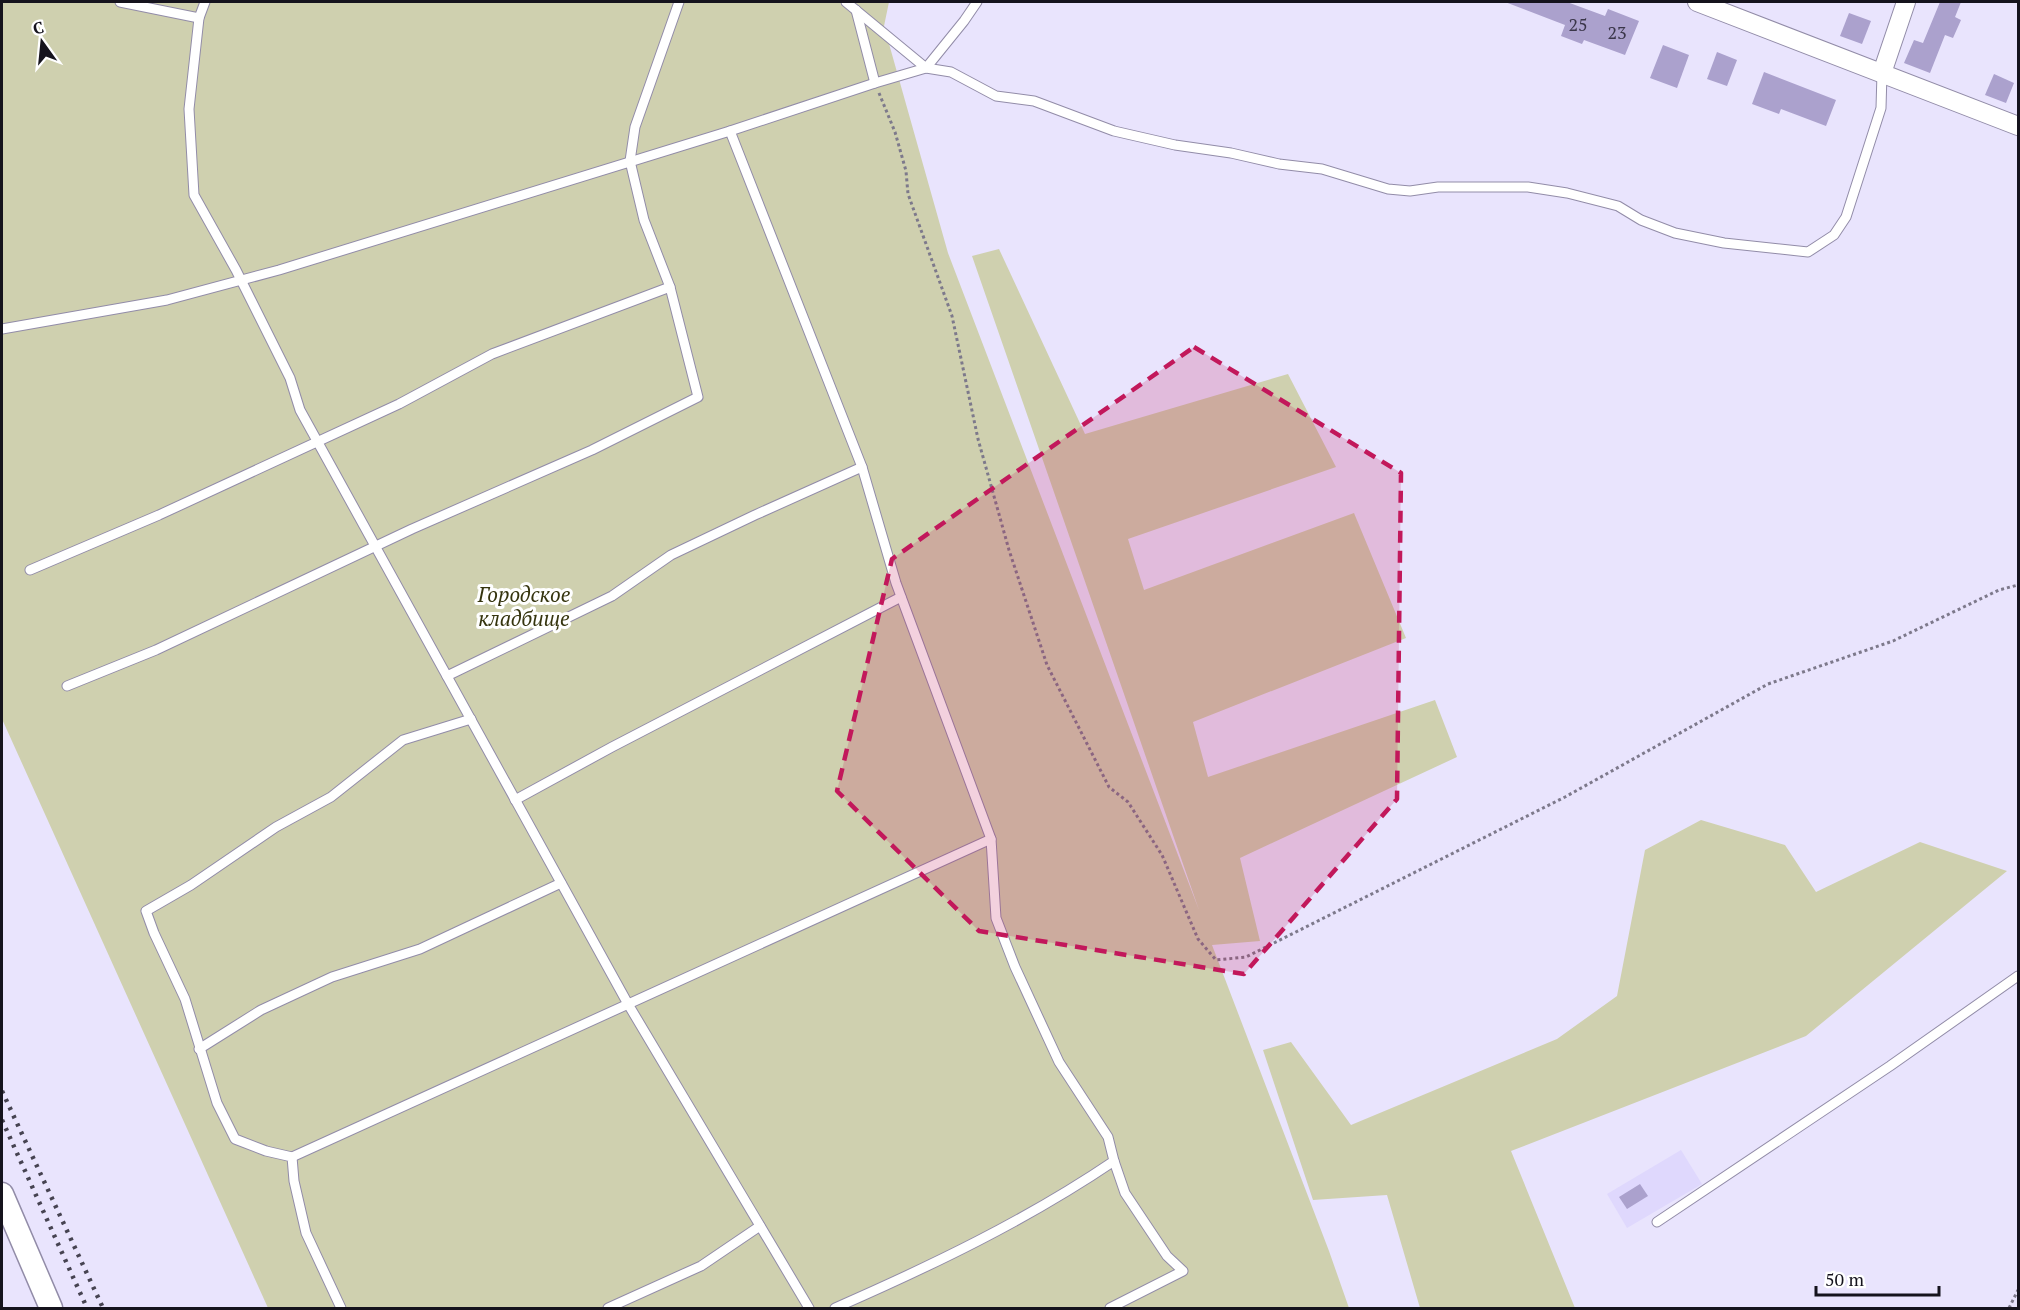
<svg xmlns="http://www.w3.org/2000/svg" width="2020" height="1310" viewBox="0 0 2020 1310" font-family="'PT Serif',serif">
	<rect width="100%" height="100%" fill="#e9e4fd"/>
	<polygon fill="#dfd8fd" points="1681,1150 1702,1184 1627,1228 1607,1194"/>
	<g fill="#cfd0af">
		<polygon points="2,2 889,2 884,26 948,253 1199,910 972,256 999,249 1085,434 1288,374 1336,467 1128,539 1144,590 1354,513 1406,638 1193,722 1208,777 1435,700 1457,757 1240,858 1260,941 1212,945 1329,1251 1349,1308 268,1308 2,719"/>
		<polygon points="1701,820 1785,845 1816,892 1920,842 2007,871 1806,1036 1511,1151 1575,1308 1420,1308 1387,1195 1313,1200 1263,1050 1291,1042 1351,1125 1557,1039 1617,996 1645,850"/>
	</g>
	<g fill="#aba1cd">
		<polygon points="1505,2 1567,2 1605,16 1608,9 1639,21 1625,55 1584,40 1582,44 1561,36 1565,25"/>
		<polygon points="1940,2 1961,2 1955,17 1961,20 1953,38 1945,35 1930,73 1904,63 1914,40 1923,43"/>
		<polygon points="1849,13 1871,21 1862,44 1840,36"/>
		<polygon points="1663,45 1689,55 1677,88 1650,78"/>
		<polygon points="1717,52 1737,60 1727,86 1707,79"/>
		<polygon points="1764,72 1836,100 1826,126 1781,109 1779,114 1752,104"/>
		<polygon points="1994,74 2014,83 2006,103 1985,95"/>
		<polygon points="1640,1184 1648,1196 1627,1209 1619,1197"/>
	</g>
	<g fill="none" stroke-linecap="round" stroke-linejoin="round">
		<defs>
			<g id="service">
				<polyline points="120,2 199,18"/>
				<polyline points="205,2 199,18 189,109 194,195 236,270 290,378 300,410 628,1004 809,1308"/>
				<polyline points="846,2 926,68 964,21 977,2"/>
				<polyline points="856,10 875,83"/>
				<polyline points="730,131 875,83 926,68 951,72 996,96 1034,101 1114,131 1175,145 1231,153 1279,164 1322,169 1388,189 1410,191 1438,187 1528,187 1567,193 1618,206 1641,220 1675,233 1724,243 1808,252 1834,235 1846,217 1881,108 1882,73"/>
				<polyline points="2,329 167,300 279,270 730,131 862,467 896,583 991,839 292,1157"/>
				<polyline points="30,570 159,515 399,404 492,354 670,287"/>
				<polyline points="447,676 612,596 671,555 755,515 862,467"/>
				<polyline points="67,686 156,650 412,529 592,450 698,397 670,287 644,220 630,161 635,127 679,2"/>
				<polyline points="515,800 612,747 901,597"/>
				<polyline points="199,1049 261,1010 332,977 420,949 561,883"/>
				<polyline points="1657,1222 1890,1066 2018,976"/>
				<polyline points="341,1308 306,1233 294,1181 292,1157 266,1151 235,1139 217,1103 185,999 154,933 146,911 191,885 276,827 331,797 403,740 471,719"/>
				<polyline points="608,1308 701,1266 760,1226"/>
				<path d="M835,1308C931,1266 1027,1220 1114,1161L1108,1137L1059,1062L1015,967L996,918L991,839"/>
				<polyline points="1110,1308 1183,1271 1167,1256 1125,1193 1114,1161"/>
			</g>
			<g id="minor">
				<polyline points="1697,2 2018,126"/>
				<polyline points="1882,73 1906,2"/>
			</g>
			<polyline id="tertiary" points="2,1194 51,1308"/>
		</defs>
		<use href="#service" stroke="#928ca8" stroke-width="11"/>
		<use href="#minor" stroke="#928ca8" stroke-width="20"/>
		<use href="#tertiary" stroke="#928ca8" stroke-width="25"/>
		<g stroke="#7d798b" stroke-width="3" stroke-dasharray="3 3" stroke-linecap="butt">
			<polyline points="879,93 895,132 906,171 908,194 952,316 978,439 1009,550 1047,665 1109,787 1128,802 1162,855 1198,939 1216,960 1246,957 1565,797 1768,684 1893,641 1999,590 2018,585"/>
			<polyline points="2009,1308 2018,1290"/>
		</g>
		<use href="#service" stroke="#fff" stroke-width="9"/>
		<use href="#minor" stroke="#fff" stroke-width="18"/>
		<use href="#tertiary" stroke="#fff" stroke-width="22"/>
		<g stroke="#464351" stroke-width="4.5" stroke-dasharray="3 6" stroke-linecap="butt">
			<polyline points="2,1091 103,1308"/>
			<polyline points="2,1120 87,1308"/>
		</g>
	</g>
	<path fill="#c2185b" fill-opacity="0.2" stroke="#c2185b" stroke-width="4.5" stroke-dasharray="12 8" stroke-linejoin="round" d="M1194,347L1401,473L1397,799L1244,974L979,931L837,791L892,559Z"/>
	<g text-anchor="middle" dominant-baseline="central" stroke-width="6" stroke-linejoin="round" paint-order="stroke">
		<g font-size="18" fill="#3a3649">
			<text x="1578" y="24">25</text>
			<text x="1617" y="32">23</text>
		</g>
		<g font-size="21" font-style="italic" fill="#35340e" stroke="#fff">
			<text x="524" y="594">Городское<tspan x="524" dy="24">кладбище</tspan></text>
		</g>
	</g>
	<rect width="2020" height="1310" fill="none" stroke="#15131d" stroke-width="6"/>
	<g transform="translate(42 42) rotate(345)" stroke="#ffffff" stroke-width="4.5" paint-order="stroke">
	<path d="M0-4.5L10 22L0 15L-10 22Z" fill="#15131d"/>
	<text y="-9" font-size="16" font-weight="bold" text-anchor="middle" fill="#15131d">С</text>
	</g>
	<path d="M1816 1286v9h123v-9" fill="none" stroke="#15131d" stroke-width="3"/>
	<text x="1825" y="1286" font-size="18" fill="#15131d" stroke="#ffffff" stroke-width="4.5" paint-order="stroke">50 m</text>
</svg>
